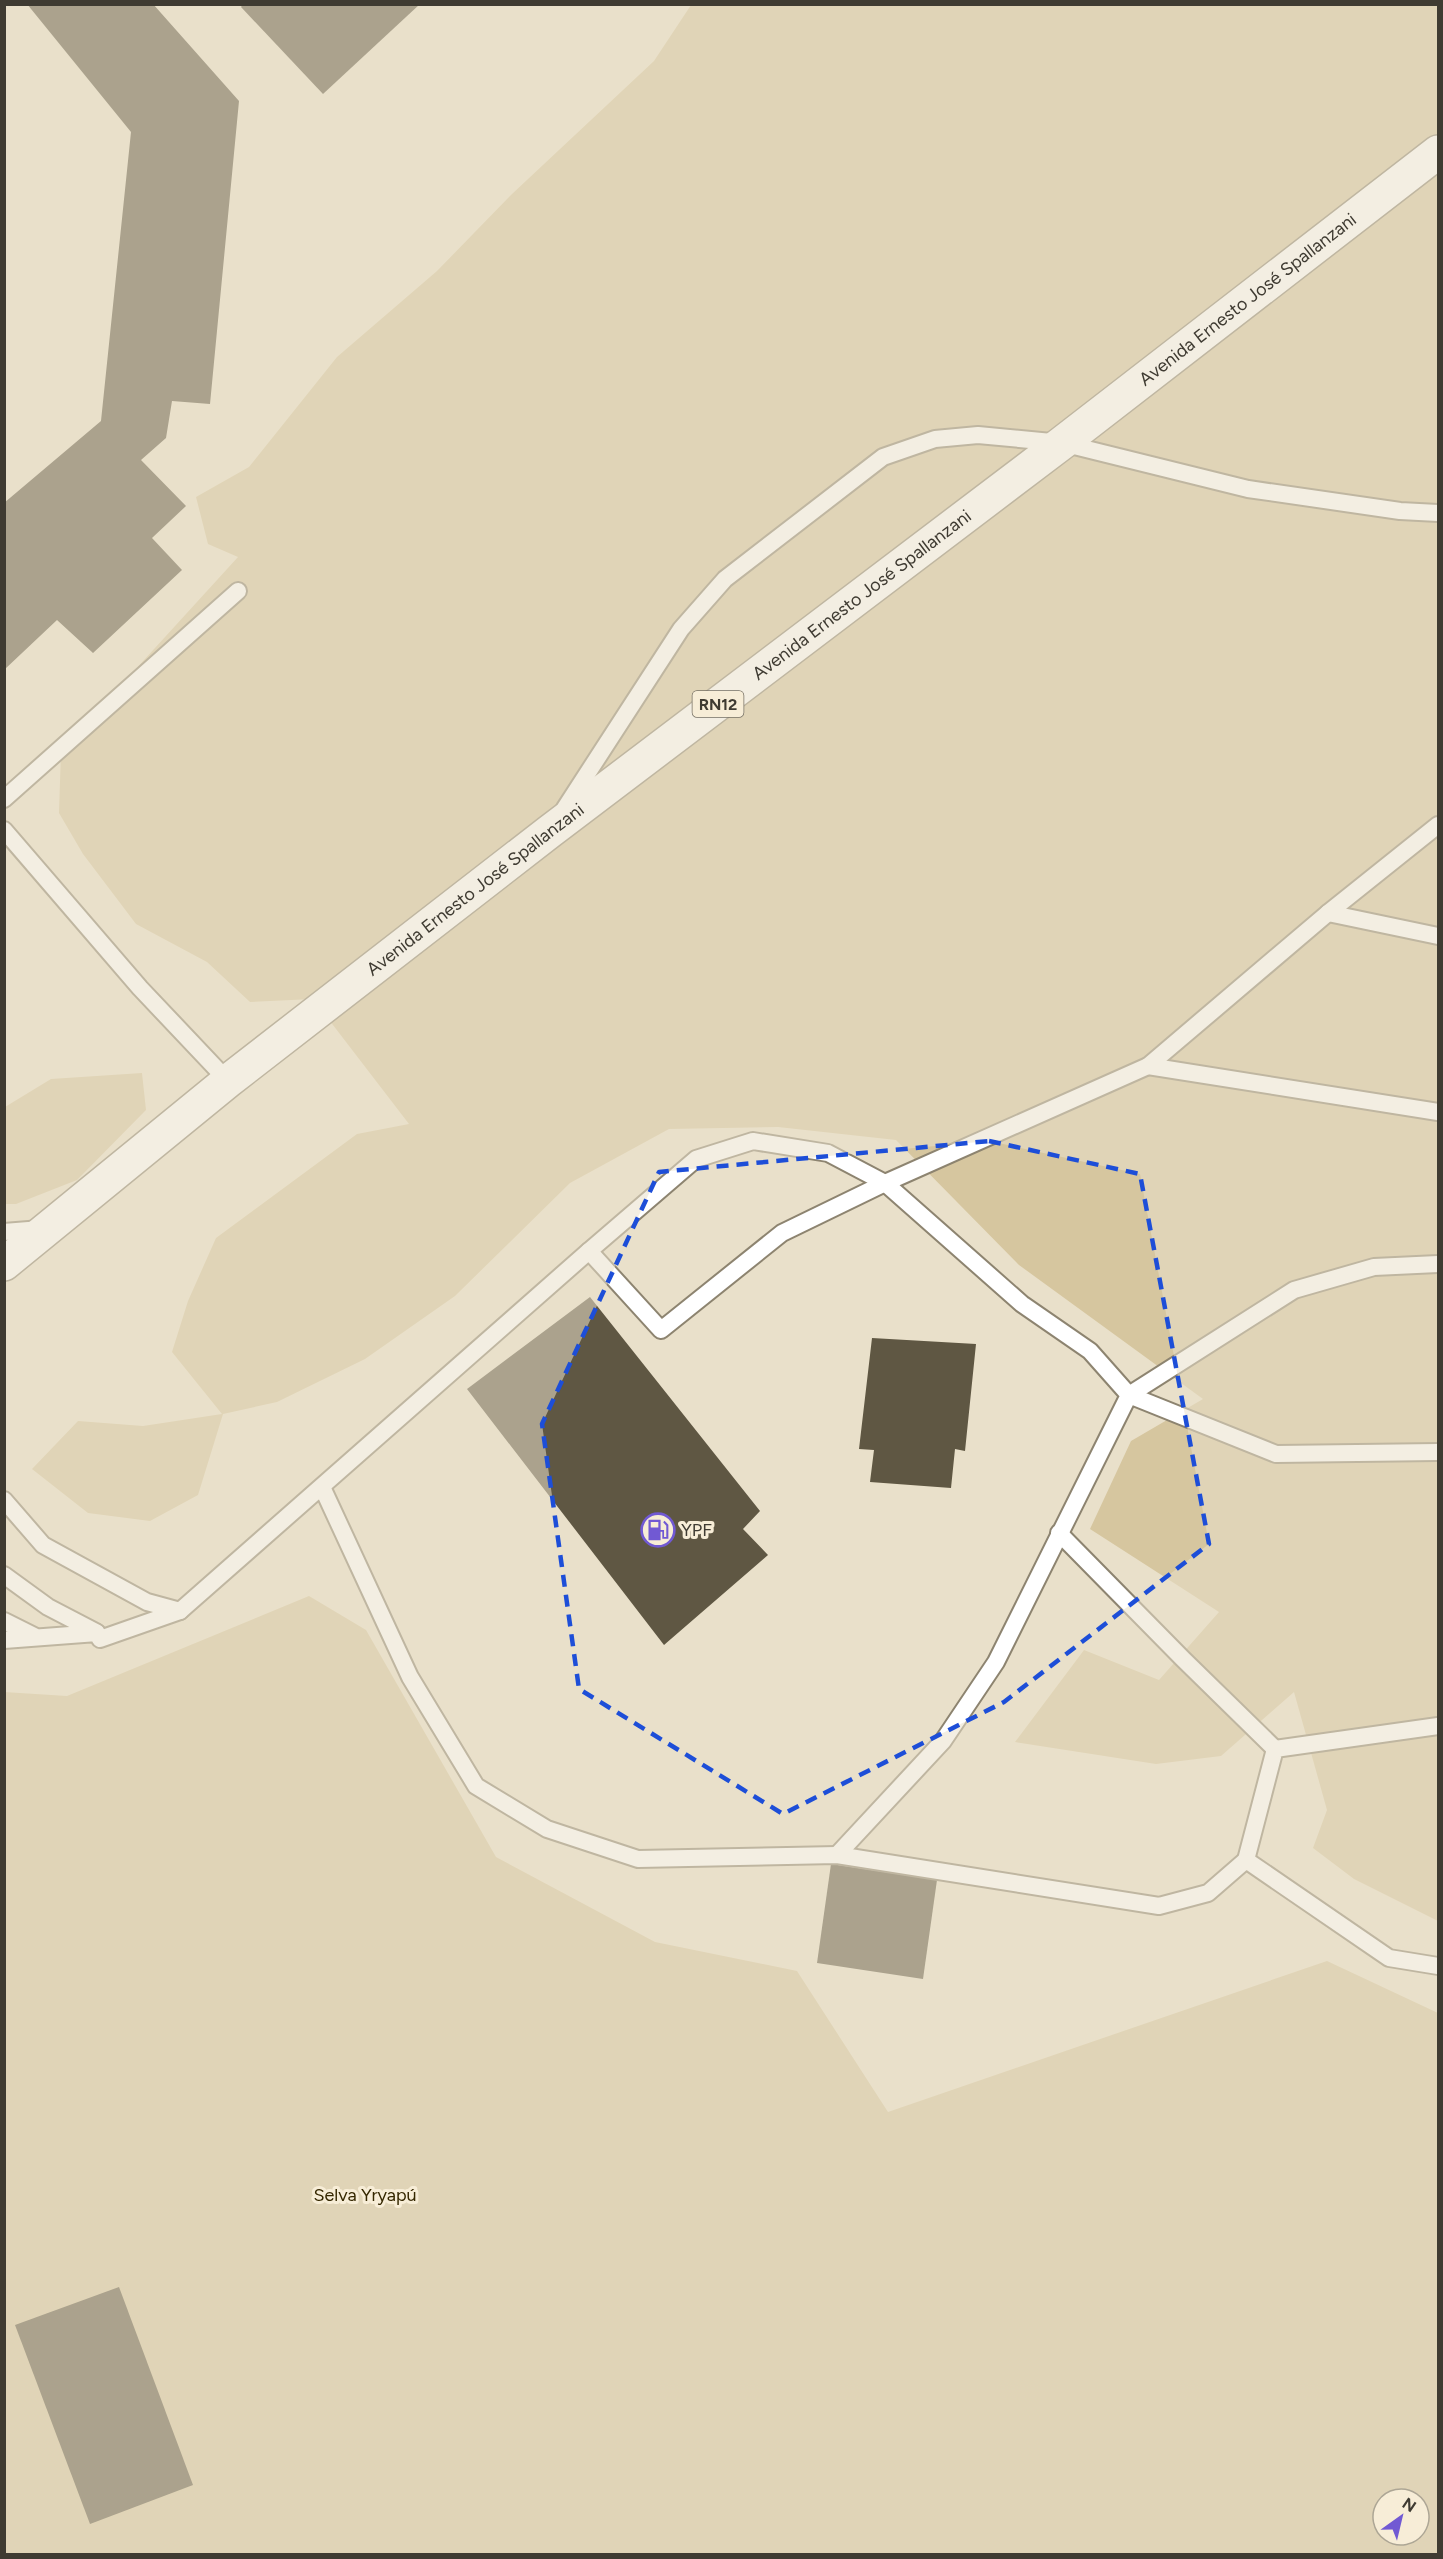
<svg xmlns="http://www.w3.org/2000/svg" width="1443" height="2559" viewBox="0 0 1443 2559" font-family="Figtree,sans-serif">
	<rect width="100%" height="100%" fill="#e9e0ca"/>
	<g fill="#d6c69f" fill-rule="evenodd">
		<polygon points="691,5 1438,5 1438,1921 1354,1879 1313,1848 1327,1810 1294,1692 1221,1756 1156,1764 1015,1742 1084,1650 1159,1680 1219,1612 1090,1529 1131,1441 1203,1399 1019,1265 896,1140 778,1127 669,1129 570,1183 455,1296 365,1359 277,1402 223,1414 198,1495 150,1521 88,1513 32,1469 78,1421 143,1426 222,1414 172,1352 188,1301 216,1238 357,1134 409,1124 313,999 250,1002 207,962 136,924 83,854 59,813 61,751 238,557 208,544 196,497 249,467 337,357 437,271 512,194 654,61"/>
		<polygon points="142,1073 146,1110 77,1180 16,1204 5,1204 5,1107 51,1079"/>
		<path d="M309,1596L366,1630L496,1857L655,1942L797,1971L888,2112L1327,1961L1438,2013V2554H5L4,1692L67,1696ZM1383,2499H1419V2535H1383Z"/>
	</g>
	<g fill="#5f5743">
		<polygon points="27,4 153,4 239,101 210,404 172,401 166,438 141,460 186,506 152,538 182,570 93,653 57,620 4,670 4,503 101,421 131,132"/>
		<polygon points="243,4 420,4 323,94 241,7"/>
		<polygon points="590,1297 760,1511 743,1529 768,1555 664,1645 467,1389"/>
		<polygon points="872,1338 976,1344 965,1451 955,1449 951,1488 870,1482 874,1450 859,1449"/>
		<polygon points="831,1864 937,1880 923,1979 817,1963"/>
		<polygon points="119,2287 193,2485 90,2524 15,2325"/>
	</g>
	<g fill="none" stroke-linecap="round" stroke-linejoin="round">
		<defs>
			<g id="service">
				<polyline points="4,799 238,591"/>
				<polyline points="565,808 681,629 725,579 883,457 935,439 978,435 1062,443 1248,489 1400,511 1438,513"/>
				<polyline points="4,830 140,988 228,1081"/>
				<polyline points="1328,913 1438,936"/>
				<polyline points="1148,1066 1438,1112"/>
				<polyline points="4,1232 41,1229"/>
				<polyline points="589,1251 696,1159 753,1141 828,1153 885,1183 1022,1304 1090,1351 1129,1395 996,1662 943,1741 837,1855"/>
				<polyline points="1129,1395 1294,1290 1374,1267 1438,1264"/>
				<polyline points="1129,1395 1276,1454 1438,1452"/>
				<polyline points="322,1487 410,1677 476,1786 547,1829 638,1859 837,1855 1159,1906 1208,1893 1246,1860 1389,1958 1438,1966"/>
				<polyline points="4,1500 43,1545 147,1602 180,1611"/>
				<polyline points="1059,1533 1183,1659 1275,1749"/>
				<polyline points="4,1575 48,1607 96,1632"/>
				<polyline points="4,1621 34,1636"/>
				<polyline points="4,1640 97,1633 100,1639 180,1611 589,1251 661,1330 782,1233 885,1183 1148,1066 1328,913 1438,825"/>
				<polyline points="1246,1860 1275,1749 1438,1726"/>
			</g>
			<g id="trunk">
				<path id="s1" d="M4,1264L228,1081L549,832L1062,443L1438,152"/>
			</g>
		</defs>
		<use href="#service" stroke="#8d8470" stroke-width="20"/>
		<use href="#trunk" stroke="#8d8470" stroke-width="36"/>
		<use href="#service" stroke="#fff" stroke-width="16"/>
		<use href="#trunk" stroke="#fff" stroke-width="33"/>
	</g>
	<path d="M0 0H1443V2559H0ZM989,1141L1140,1174L1209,1544L1004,1702L783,1814L579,1689L542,1424L659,1172Z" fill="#e9e0ca" fill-opacity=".55" fill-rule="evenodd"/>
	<path fill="none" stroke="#1d4ed8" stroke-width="4.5" stroke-dasharray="12 8" stroke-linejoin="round" d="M989,1141L1140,1174L1209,1544L1004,1702L783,1814L579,1689L542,1424L659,1172Z"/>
	<defs>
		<symbol id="fuel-ring" viewBox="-11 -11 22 22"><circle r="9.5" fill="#f7edd7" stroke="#7159d3" stroke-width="1.5"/><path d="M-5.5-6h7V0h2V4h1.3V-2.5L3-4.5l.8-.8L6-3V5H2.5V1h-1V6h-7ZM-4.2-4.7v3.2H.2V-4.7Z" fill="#7159d3"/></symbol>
	</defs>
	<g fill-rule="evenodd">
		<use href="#fuel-ring" x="639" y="1511" width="38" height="38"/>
	</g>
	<g text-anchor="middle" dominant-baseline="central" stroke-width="6" stroke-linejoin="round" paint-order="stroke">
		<rect fill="#f7edd7" stroke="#767064" stroke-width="1.5" x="692.5" y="691" width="51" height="26" rx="4.5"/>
		<g font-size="16" font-weight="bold" fill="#3f3b32">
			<text x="718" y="704">RN12</text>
		</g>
		<g font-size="18" fill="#3f3b32" stroke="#f7edd7">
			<text stroke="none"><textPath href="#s1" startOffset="1574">Avenida Ernesto José Spallanzani</textPath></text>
			<text stroke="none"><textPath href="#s1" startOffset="1088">Avenida Ernesto José Spallanzani</textPath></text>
			<text stroke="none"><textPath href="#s1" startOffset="602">Avenida Ernesto José Spallanzani</textPath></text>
		</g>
		<g font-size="18" fill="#3f3b32" stroke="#f7edd7" text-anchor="start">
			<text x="681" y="1530">YPF</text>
		</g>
		<g font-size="18" fill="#352700" stroke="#f7edd7">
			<text x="365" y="2195">Selva Yryapú</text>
		</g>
	</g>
	<rect width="1443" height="2559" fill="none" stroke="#3f3b32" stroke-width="12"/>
	<g transform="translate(1401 2517) rotate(34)"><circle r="28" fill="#f7edd7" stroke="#ada695" stroke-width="1.5"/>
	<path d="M0-4.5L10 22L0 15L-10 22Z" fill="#7159d3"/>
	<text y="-9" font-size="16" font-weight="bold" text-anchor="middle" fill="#3f3b32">N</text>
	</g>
</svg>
